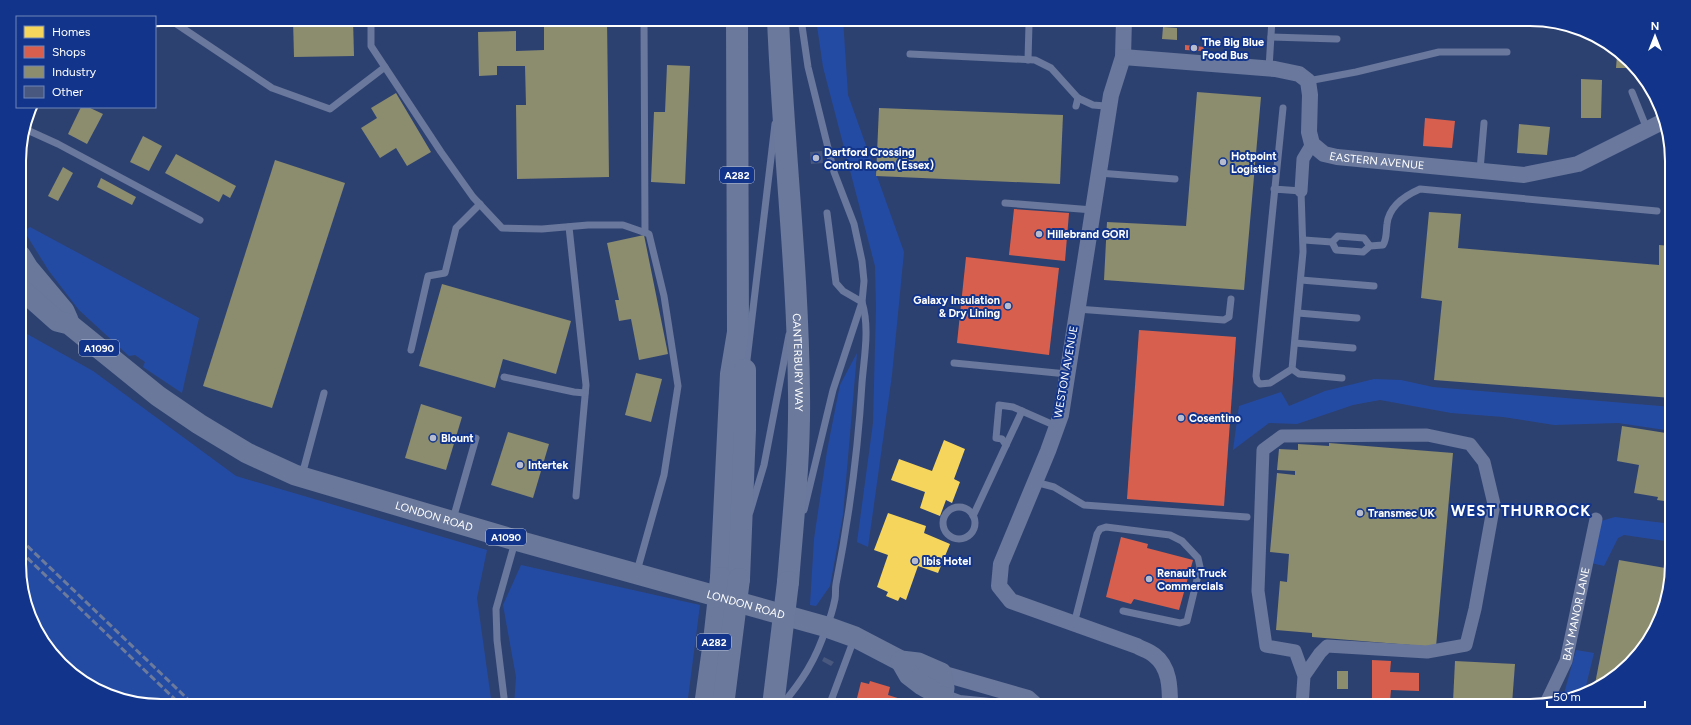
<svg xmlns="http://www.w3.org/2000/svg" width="1691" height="725" viewBox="0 0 1691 725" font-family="Figtree,sans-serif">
	<rect width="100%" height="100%" fill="#2d4170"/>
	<g fill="#244ba3">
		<polygon points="816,19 843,19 848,95 904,252 892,375 868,547 857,542 873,423 876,308 875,266 823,67"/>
		<polygon points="30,227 199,318 182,393 143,367 145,362 135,355 129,356 79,310 49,271 24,231"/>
		<polygon points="20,330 93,371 236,476 487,550 477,598 492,706 161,706 107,695 48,651 20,583"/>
		<polygon points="857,353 843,515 830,586 816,606 810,605 814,539 827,451 840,385"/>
		<polygon points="1374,379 1401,380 1433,387 1672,407 1672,431 1618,423 1554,425 1503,417 1451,413 1380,400 1353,405 1297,424 1269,423 1233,450 1239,406 1281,392 1289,406 1325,391"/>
		<polygon points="1615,517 1672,524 1672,542 1624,535 1618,538 1604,566 1591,563 1601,521"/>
		<polygon points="521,565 700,605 687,706 514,706 516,677 503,605"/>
		<polygon points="1576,650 1594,653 1584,694 1576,698 1562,701"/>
	</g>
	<g fill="#f6d55c">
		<polygon points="944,440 965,449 954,479 960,482 952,503 946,500 940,516 920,508 925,492 891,480 899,459 932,471"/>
		<polygon points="888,513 926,526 924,533 950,544 938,573 918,566 906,600 900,597 898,601 886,596 888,592 877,587 888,555 874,550"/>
	</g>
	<g fill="#d6604d">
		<polygon points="1185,45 1204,47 1203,51 1185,50"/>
		<polygon points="1425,118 1455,121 1452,148 1423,146"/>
		<polygon points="1014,209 1069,213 1065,261 1009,255"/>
		<polygon points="966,257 1059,268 1049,355 957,343"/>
		<polygon points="1139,330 1236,337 1224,506 1127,499"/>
		<polygon points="1121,537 1148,544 1147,548 1193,560 1179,610 1134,599 1131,604 1106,597"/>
		<polygon points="1372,660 1391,661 1390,672 1419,673 1419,691 1391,690 1390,701 1372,701"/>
		<polygon points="870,681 890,687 888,695 904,700 903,706 855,706 861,682 869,684"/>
	</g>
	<g fill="#8c8c6e">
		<polygon points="293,19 353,19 354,56 294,57"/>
		<polygon points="384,19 415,19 416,26 384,27"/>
		<polygon points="562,19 607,19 609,177 517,179 516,105 526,105 525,66 497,66 497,75 479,76 478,32 516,31 516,51 544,50 544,21 562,21"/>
		<polygon points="1163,27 1177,28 1177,40 1162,39"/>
		<polygon points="1617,55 1635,68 1616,68"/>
		<polygon points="667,65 690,66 685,184 651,182 654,112 665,112"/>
		<polygon points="1581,79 1602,80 1601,118 1581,118"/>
		<polygon points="1197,92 1261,97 1244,290 1104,280 1107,222 1186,226"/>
		<polygon points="396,93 431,152 407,166 396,148 380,158 361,128 377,118 371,108"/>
		<polygon points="81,107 88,107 103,114 87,144 68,134"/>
		<polygon points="879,108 1063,115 1060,184 876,176"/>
		<polygon points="1519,124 1550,127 1547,155 1517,153"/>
		<polygon points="143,136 162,146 149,171 130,162"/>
		<polygon points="1671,146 1671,167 1667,163 1665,158 1665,152"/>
		<polygon points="176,154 236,186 230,198 223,194 219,202 165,173"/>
		<polygon points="275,160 345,183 272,408 203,386"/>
		<polygon points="63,167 73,173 58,201 48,196"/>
		<polygon points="1668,171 1671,171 1671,216 1664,215"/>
		<polygon points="101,178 136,197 132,205 97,187"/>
		<polygon points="1429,212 1461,214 1458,248 1659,265 1659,245 1671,246 1672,398 1434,380 1442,301 1421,298"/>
		<polygon points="644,235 668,354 639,360 631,319 619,321 615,300 619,300 607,243"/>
		<polygon points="442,284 571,321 556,374 503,359 495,388 419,366"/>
		<polygon points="636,373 662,379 651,422 625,415"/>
		<polygon points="421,404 462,417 446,470 405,458"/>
		<polygon points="1622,426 1672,434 1672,502 1657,500 1658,497 1634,493 1639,465 1617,461"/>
		<polygon points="508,432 549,444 533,498 491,485"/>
		<polygon points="1329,443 1453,453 1436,647 1312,637 1312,633 1276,630 1280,581 1287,582 1289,554 1270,552 1277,473 1295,475 1295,471 1277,470 1279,449 1298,450 1298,444 1329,446"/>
		<polygon points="1619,560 1671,569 1661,618 1616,677 1594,689"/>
		<polygon points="1455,661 1515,664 1512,704 1453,702"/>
		<rect x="1337" y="671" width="11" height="18"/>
	</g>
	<g fill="#48587e">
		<polygon points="822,151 823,163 811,164 810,152"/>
		<polygon points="824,657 834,662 831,666 822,661"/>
	</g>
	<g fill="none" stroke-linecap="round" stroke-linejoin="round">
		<g stroke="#69789c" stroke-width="7">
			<polyline points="169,19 272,88 330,109 385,67"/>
			<polyline points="371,19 371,46 441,152 473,197 502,228 542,229 588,225 623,225 649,234 664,296 678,386 664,475 637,571"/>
			<polyline points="644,19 645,232"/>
			<polyline points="801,19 808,67 834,172 854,224 862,261 864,281 862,302 833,390 804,510"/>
			<polyline points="1271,37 1337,39"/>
			<polyline points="910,54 1035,60 1051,68 1078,98 1093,105 1105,106 1109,108"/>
			<polyline points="1028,60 1029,24"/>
			<polyline points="1269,68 1272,19"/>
			<polyline points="1308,81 1356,72 1439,52 1507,52"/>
			<polyline points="1632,92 1647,129"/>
			<polyline points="1076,106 1078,98"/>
			<polyline points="25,129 58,144 200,220"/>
			<polyline points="1480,170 1484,123"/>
			<polyline points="1099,173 1175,179"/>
			<polyline points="1274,189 1301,191 1303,252 1292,369 1270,383 1260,384 1257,381 1256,376 1283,108"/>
			<polyline points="1005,203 1093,210"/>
			<polyline points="569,227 586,385 576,496"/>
			<polyline points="1304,240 1332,242"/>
			<path d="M1370,246L1364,238L1338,236L1332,242L1336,250L1363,252L1370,246L1383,245C1387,239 1386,231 1387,224C1389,206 1404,196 1420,189L1657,211"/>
			<polyline points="1301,280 1374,286"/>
			<polyline points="1077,309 1224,320 1229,317 1231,299"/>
			<polyline points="1298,313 1357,318"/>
			<polyline points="1295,343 1353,348"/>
			<polyline points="411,350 428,276 445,273 456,228 480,204"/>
			<polyline points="954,363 1067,374"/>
			<polyline points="746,368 775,124"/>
			<polyline points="1292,369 1299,374 1342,378"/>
			<polyline points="504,377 574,392 585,393"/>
			<polyline points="1006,445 1002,439 996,438 999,405 1013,407 1056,426"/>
			<polyline points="302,475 324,393"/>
			<polyline points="1035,482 1054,487 1084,505 1247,517"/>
			<circle cx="959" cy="523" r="16"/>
			<polyline points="750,512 764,465 789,335"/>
			<polyline points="973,516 1022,411"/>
			<polyline points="453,519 476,438"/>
			<polyline points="1074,624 1097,534 1100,529 1106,527 1170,535 1182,541 1198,558 1200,567 1187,621 1180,623 1123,611"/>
			<polyline points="505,706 497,640 496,609 515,542"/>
			<path d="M781,706C802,681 816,660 826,628C830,619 833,609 835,599C836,594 835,589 836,584C849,518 858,451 862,383C864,357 870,328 862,302L843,291L836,283L827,213"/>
			<polyline points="829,706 854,639"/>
		</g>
		<g stroke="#69789c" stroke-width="13">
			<polyline points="1301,191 1303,159 1312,144"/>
			<path id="s1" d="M1545,705L1566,661L1596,519"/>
			<polyline points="1302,706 1304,676 1295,651 1266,646 1258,591 1263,450 1282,436 1427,435 1470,444 1484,462 1494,504 1475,609 1466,645 1427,652 1327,646 1320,653 1304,676"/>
		</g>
		<g stroke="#69789c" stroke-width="16">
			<path d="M1124,19L1123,57L1111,95L1061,415L1048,451L1001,564L999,586L1011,601L1137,646C1142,649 1149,651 1154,655C1170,667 1170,688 1170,706"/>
			<path id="s2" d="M1123,57L1275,69L1299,74L1308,81L1310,95L1309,132L1312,144L1324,154L1337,157L1524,175L1578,164L1660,123H1663"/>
			<polyline points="941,673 1028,698 1037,706"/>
			<polyline points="943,697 959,703 990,706"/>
		</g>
		<g stroke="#69789b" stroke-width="21">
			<polyline points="20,255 28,268 64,311 68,320"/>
			<path id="s3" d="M20,288L57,321L69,324L158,396L199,424L247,453L295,475L515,540L827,627L855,637L901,661L918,663L941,673L944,688L941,706"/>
			<polyline points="901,661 909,675 922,685 943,697"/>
		</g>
		<g stroke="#6a799c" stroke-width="22">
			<path id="s4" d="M778,19C783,144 798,269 799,394C800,457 793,519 788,582"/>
			<polyline points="721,578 731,374 738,332 737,19"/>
			<polyline points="739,579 745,430 745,370"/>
		</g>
		<g stroke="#6c7a9c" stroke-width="3" stroke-dasharray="7 3" stroke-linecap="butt">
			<polyline points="20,539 195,706"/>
			<polyline points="20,551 182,706"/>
		</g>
		<g stroke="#6a799c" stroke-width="22">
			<polyline points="705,706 714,641 721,578"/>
			<polyline points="723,706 739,579"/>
			<polyline points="773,706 788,582"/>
		</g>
	</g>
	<g fill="#b6bccd" stroke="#12358b" stroke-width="1.5">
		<circle cx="1194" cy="48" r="4"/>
		<circle cx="816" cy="158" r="4"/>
		<circle cx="1223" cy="162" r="4"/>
		<circle cx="1039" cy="234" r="4"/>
		<circle cx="1008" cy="306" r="4"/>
		<circle cx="1181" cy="418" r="4"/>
		<circle cx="433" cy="438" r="4"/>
		<circle cx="520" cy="465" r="4"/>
		<circle cx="1360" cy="513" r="4"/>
		<circle cx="915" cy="561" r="4"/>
		<circle cx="1149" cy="579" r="4"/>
	</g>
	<g text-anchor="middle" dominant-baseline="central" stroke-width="4" stroke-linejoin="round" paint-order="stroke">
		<g fill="#12358b" stroke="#b8c2dc" stroke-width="1">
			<rect x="720" y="167" width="34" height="16" rx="3"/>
			<rect x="79" y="340" width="40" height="16" rx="3"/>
			<rect x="486" y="529" width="40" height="16" rx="3"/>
			<rect x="697" y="634" width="34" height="16" rx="3"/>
		</g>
		<g font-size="10" font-weight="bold" fill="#fff">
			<text x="737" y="175">A282</text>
			<text x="99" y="348">A1090</text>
			<text x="506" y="537">A1090</text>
			<text x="714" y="642">A282</text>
		</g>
		<g font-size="11" font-weight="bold" fill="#fff" stroke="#12358b" text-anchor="start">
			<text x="1202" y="42">The Big Blue<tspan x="1202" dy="13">Food Bus</tspan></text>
			<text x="824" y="152">Dartford Crossing<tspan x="824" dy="13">Control Room (Essex)</tspan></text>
			<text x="1231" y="156">Hotpoint<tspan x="1231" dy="13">Logistics</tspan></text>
			<text x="1047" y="234">Hillebrand GORI</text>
			<text x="1000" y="300" text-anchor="end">Galaxy Insulation<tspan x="1000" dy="13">&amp; Dry Lining</tspan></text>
			<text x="1189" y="418">Cosentino</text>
			<text x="441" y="438">Blount</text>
			<text x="528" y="465">Intertek</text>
			<text x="1368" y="513">Transmec UK</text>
			<text x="923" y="561">Ibis Hotel</text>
			<text x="1157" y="573">Renault Truck<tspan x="1157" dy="13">Commercials</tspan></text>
		</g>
		<g font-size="11" fill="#fff" stroke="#12358b">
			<text stroke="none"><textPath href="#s2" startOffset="321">EASTERN AVENUE</textPath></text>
			<text stroke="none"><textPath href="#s4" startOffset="344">CANTERBURY WAY</textPath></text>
			<text transform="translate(1066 372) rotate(-80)">WESTON AVENUE</text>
			<text stroke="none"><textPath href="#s3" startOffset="480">LONDON ROAD</textPath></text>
			<text stroke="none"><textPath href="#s3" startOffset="804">LONDON ROAD</textPath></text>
			<text stroke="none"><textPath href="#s1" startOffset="97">BAY MANOR LANE</textPath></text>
		</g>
		<g font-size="15" font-weight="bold" letter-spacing="1" fill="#fff" stroke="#12358b">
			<text x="1521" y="511">WEST THURROCK</text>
		</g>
	</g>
	<path d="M0 0H1691V725H0ZM161 26H1530A135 135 0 0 1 1665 161V564A135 135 0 0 1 1530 699H161A135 135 0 0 1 26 564V161A135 135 0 0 1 161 26Z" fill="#12358b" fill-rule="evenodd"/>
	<path fill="none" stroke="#fff" stroke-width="2" d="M161 26H1530A135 135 0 0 1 1665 161V564A135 135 0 0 1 1530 699H161A135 135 0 0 1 26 564V161A135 135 0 0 1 161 26Z"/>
	<rect x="16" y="16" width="140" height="92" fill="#12358b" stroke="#7186b9"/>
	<rect x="24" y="26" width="20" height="12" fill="#f6d55c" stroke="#7186b9"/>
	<text x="52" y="36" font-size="12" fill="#ffffff">Homes</text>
	<rect x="24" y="46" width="20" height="12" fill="#d6604d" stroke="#7186b9"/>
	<text x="52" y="56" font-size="12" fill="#ffffff">Shops</text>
	<rect x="24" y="66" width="20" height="12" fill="#8c8c6e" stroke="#7186b9"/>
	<text x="52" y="76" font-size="12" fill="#ffffff">Industry</text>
	<rect x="24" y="86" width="20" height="12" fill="#48587e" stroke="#7186b9"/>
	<text x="52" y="96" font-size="12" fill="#ffffff">Other</text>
	<g transform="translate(1655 36)" stroke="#12358b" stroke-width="3" paint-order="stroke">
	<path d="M0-3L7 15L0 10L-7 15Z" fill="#ffffff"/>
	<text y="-6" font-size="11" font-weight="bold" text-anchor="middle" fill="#ffffff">N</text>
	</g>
	<path d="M1547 701v6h98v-6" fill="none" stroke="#ffffff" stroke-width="2"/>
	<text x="1553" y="701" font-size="12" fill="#ffffff" stroke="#12358b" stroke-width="3" paint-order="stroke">50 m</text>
</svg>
